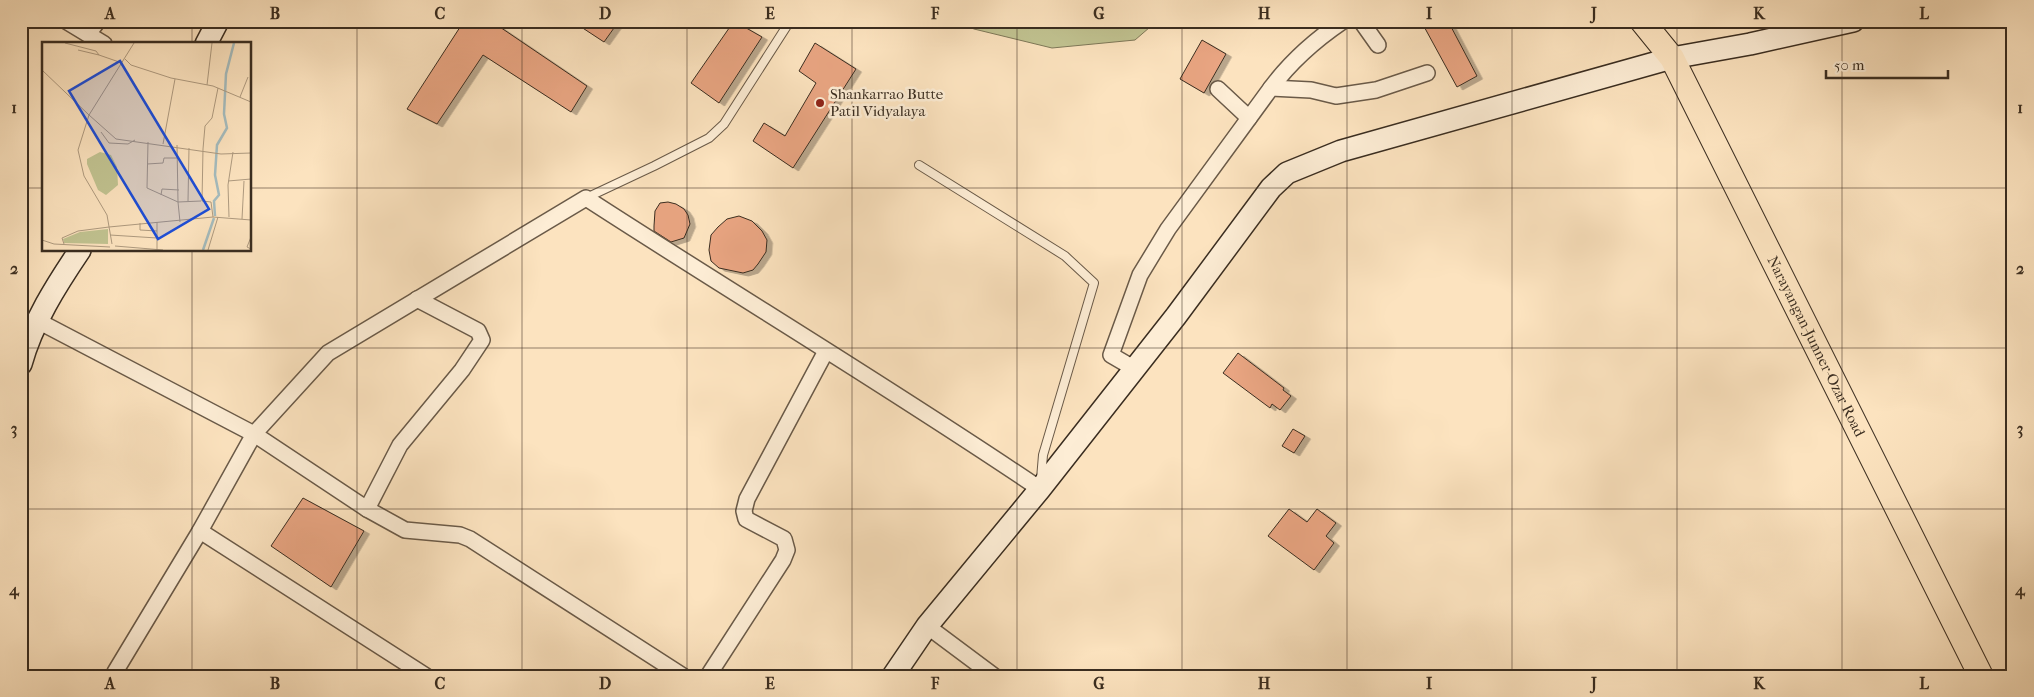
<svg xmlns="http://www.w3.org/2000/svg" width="2034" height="697" viewBox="0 0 2034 697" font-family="'IM FELL French Canon',serif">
	<defs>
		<filter id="shadow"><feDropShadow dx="5.5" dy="3" stdDeviation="0" flood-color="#0004"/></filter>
	</defs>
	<rect width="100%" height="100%" fill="#fce3bf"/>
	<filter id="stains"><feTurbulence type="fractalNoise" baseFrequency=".004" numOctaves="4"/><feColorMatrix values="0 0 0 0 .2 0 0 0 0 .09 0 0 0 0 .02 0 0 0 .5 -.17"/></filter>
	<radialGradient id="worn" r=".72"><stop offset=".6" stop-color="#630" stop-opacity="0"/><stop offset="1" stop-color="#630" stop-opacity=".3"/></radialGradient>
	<polygon fill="#c1c391" stroke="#7e7858" points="956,21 1157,21 1135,40 1052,48 974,29"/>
	<g fill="#e9a582" stroke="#3a2d20" filter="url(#shadow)">
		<polygon points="464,21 491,21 587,86 571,112 483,55 437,124 407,109"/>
		<polygon points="572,21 619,21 604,42"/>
		<polygon points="734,21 762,37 719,103 691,83"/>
		<polygon points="1421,21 1448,21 1477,76 1457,87"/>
		<polygon points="1202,40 1226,54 1204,93 1180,79"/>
		<polygon points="815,43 856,69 793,168 753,141 764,123 785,136 816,83 799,71"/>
		<polygon points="668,202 676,204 684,209 688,215 690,224 684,238 671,242 654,231 654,226 655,211 660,203"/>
		<polygon points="739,216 752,221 762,231 767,240 766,252 758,264 753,270 743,273 719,268 711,261 709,250 711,235 718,227 727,219"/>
		<polygon points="1238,353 1284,388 1283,390 1291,396 1280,410 1272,404 1270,408 1223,373"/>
		<polygon points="1293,429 1305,436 1294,453 1282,446"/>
		<polygon points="303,498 364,531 331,587 271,546"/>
		<polygon points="1289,509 1307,522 1317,509 1336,523 1326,536 1334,543 1314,570 1268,536"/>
	</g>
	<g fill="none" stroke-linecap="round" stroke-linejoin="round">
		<defs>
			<g id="lane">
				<polyline points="919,165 1065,256 1094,283 1043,455 1041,479"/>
				<polyline points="586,198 654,166 709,138 724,124 790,21"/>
			</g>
			<g id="street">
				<polyline points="66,21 104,44"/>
				<polyline points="1361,21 1378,45"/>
				<polyline points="88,34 98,21"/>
				<path d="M1271,88C1291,61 1315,40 1343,21"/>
				<polyline points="1218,89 1249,118"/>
				<polyline points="38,321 254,434 200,531 115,672"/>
				<polyline points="1135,369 1111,355 1140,275 1168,229 1271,88 1311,90 1336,96 1376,90 1427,73"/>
				<polyline points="367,509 400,445 462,370 482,340 478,331 417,299"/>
				<polyline points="200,531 426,676"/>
				<polyline points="927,626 994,676"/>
				<path d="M683,676L470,539L460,535L405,530L367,509L254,434L328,353L586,198C737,296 891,388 1040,489"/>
				<polyline points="708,676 783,560 787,550 784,539 746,519 744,511 747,499 826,351"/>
			</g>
			<g id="secondary">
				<polyline points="206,44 218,21"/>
				<path d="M21,364C32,323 57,284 80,250"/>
				<polyline points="893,676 927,626 1040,489 1176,316 1271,188 1287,173 1341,151 1672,58 1750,44 1853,21"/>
			</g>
			<g id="primary">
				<path id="s1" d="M1642,21L1672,58L1981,676"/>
			</g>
		</defs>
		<use href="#lane" stroke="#6a5a48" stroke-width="10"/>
		<use href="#street" stroke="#6a5a48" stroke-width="18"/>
		<use href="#secondary" stroke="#3a2d20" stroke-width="24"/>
		<use href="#primary" stroke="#3a2d20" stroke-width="26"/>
		<use href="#lane" stroke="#fdedd5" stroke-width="8"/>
		<use href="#street" stroke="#fdedd5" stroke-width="15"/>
		<use href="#secondary" stroke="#fdedd5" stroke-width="21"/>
		<use href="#primary" stroke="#fce3bf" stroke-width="24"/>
	</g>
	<path fill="none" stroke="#3a2d20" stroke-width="1" stroke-opacity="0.55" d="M192,21V44M357,21V676M522,21V676M687,21V676M852,21V676M1017,21V676M1182,21V676M1347,21V676M1512,21V676M1677,21V676M1842,21V676M21,188H44M250,188H2013M192,250V676M21,348H2013M21,509H2013"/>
	<circle fill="#8f2418" stroke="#fdedd5" stroke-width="2" cx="820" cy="103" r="5"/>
	<g text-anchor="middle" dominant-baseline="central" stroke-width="5" stroke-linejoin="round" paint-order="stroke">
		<g font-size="15" fill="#3a2d20" stroke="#fdedd5" text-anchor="start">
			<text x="830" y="94">Shankarrao Butte<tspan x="830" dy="17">Patil Vidyalaya</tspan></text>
		</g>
		<g font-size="15" fill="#3a2d20" stroke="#fdedd5">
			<text stroke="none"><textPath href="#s1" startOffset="370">Narayangan-Junner-Ozar Road</textPath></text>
		</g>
	</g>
	<g transform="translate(42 42)">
		<rect width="209" height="209" fill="#fce3bf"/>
		<path d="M58,110L69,113L75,125L76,143L64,153L56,148L45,122V117ZM66,187V202L22,201L21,197L38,190Z" fill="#c1c391"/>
		<path fill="none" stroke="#a4bbbd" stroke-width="2.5" d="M173,174L172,159L177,153L173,133L175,103L185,86L182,72L184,32L192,1M161,208L172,176"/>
		<path fill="none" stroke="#ae9a7f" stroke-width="1" d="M23,1L54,9L57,13L80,21M36,8L57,13M83,17L89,23L129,36L171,44L209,60M0,28L47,73M165,43L170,1M198,55L206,35M47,73L74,97L179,112L209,111M59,90L67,101L86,102L93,98M106,100L105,146L136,160L135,103M121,102L133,37M105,122L121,121L122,116H135M186,139L209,137M119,153L120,147L137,148M146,159L147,106M171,175L169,160L160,159L161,107L163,84L170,76L176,46M187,175L186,143L191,110M200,177L202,139M115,180V208M138,180L136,160L159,159M98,181V188L115,189M68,193L115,196M209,195L205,205L209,207M0,198L12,202L68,205M22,202L20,196L36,189L67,185L171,175L209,178M70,202L65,173L42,134L36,108L47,73L92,1M73,204L121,208M166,208L176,175"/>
		<path fill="#1d4ed8" fill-opacity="0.15" stroke="#1d4ed8" stroke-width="2.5" d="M78,19L167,167L116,197L27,49Z"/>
		<rect width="209" height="209" fill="none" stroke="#3a2d20" stroke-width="2.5"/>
	</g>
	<rect width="2034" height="697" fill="none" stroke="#fce3bf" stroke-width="55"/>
	<path d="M1826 70v8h122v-8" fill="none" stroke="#3a2d20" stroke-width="2.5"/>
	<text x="1834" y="70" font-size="15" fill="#3a2d20" stroke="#fdedd5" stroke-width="4" paint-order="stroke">50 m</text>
	<rect x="28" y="28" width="1978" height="642" fill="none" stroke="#3a2d20" stroke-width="2"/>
	<g font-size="16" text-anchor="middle" font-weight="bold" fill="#3a2d20">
		<text x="110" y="19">A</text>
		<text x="275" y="19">B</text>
		<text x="440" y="19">C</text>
		<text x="605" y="19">D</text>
		<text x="770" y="19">E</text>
		<text x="935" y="19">F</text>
		<text x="1099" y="19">G</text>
		<text x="1264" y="19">H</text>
		<text x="1429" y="19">I</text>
		<text x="1594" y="19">J</text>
		<text x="1759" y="19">K</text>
		<text x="1924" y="19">L</text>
		<text x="14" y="113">1</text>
		<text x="2020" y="113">1</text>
		<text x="14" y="274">2</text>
		<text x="2020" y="274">2</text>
		<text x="14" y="434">3</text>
		<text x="2020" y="434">3</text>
		<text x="14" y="595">4</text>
		<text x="2020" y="595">4</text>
		<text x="110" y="689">A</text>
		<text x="275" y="689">B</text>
		<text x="440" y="689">C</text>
		<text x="605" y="689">D</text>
		<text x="770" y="689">E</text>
		<text x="935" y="689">F</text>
		<text x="1099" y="689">G</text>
		<text x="1264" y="689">H</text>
		<text x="1429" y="689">I</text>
		<text x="1594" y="689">J</text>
		<text x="1759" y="689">K</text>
		<text x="1924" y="689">L</text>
	</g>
	<rect width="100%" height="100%" filter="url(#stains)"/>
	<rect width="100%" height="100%" fill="url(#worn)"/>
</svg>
